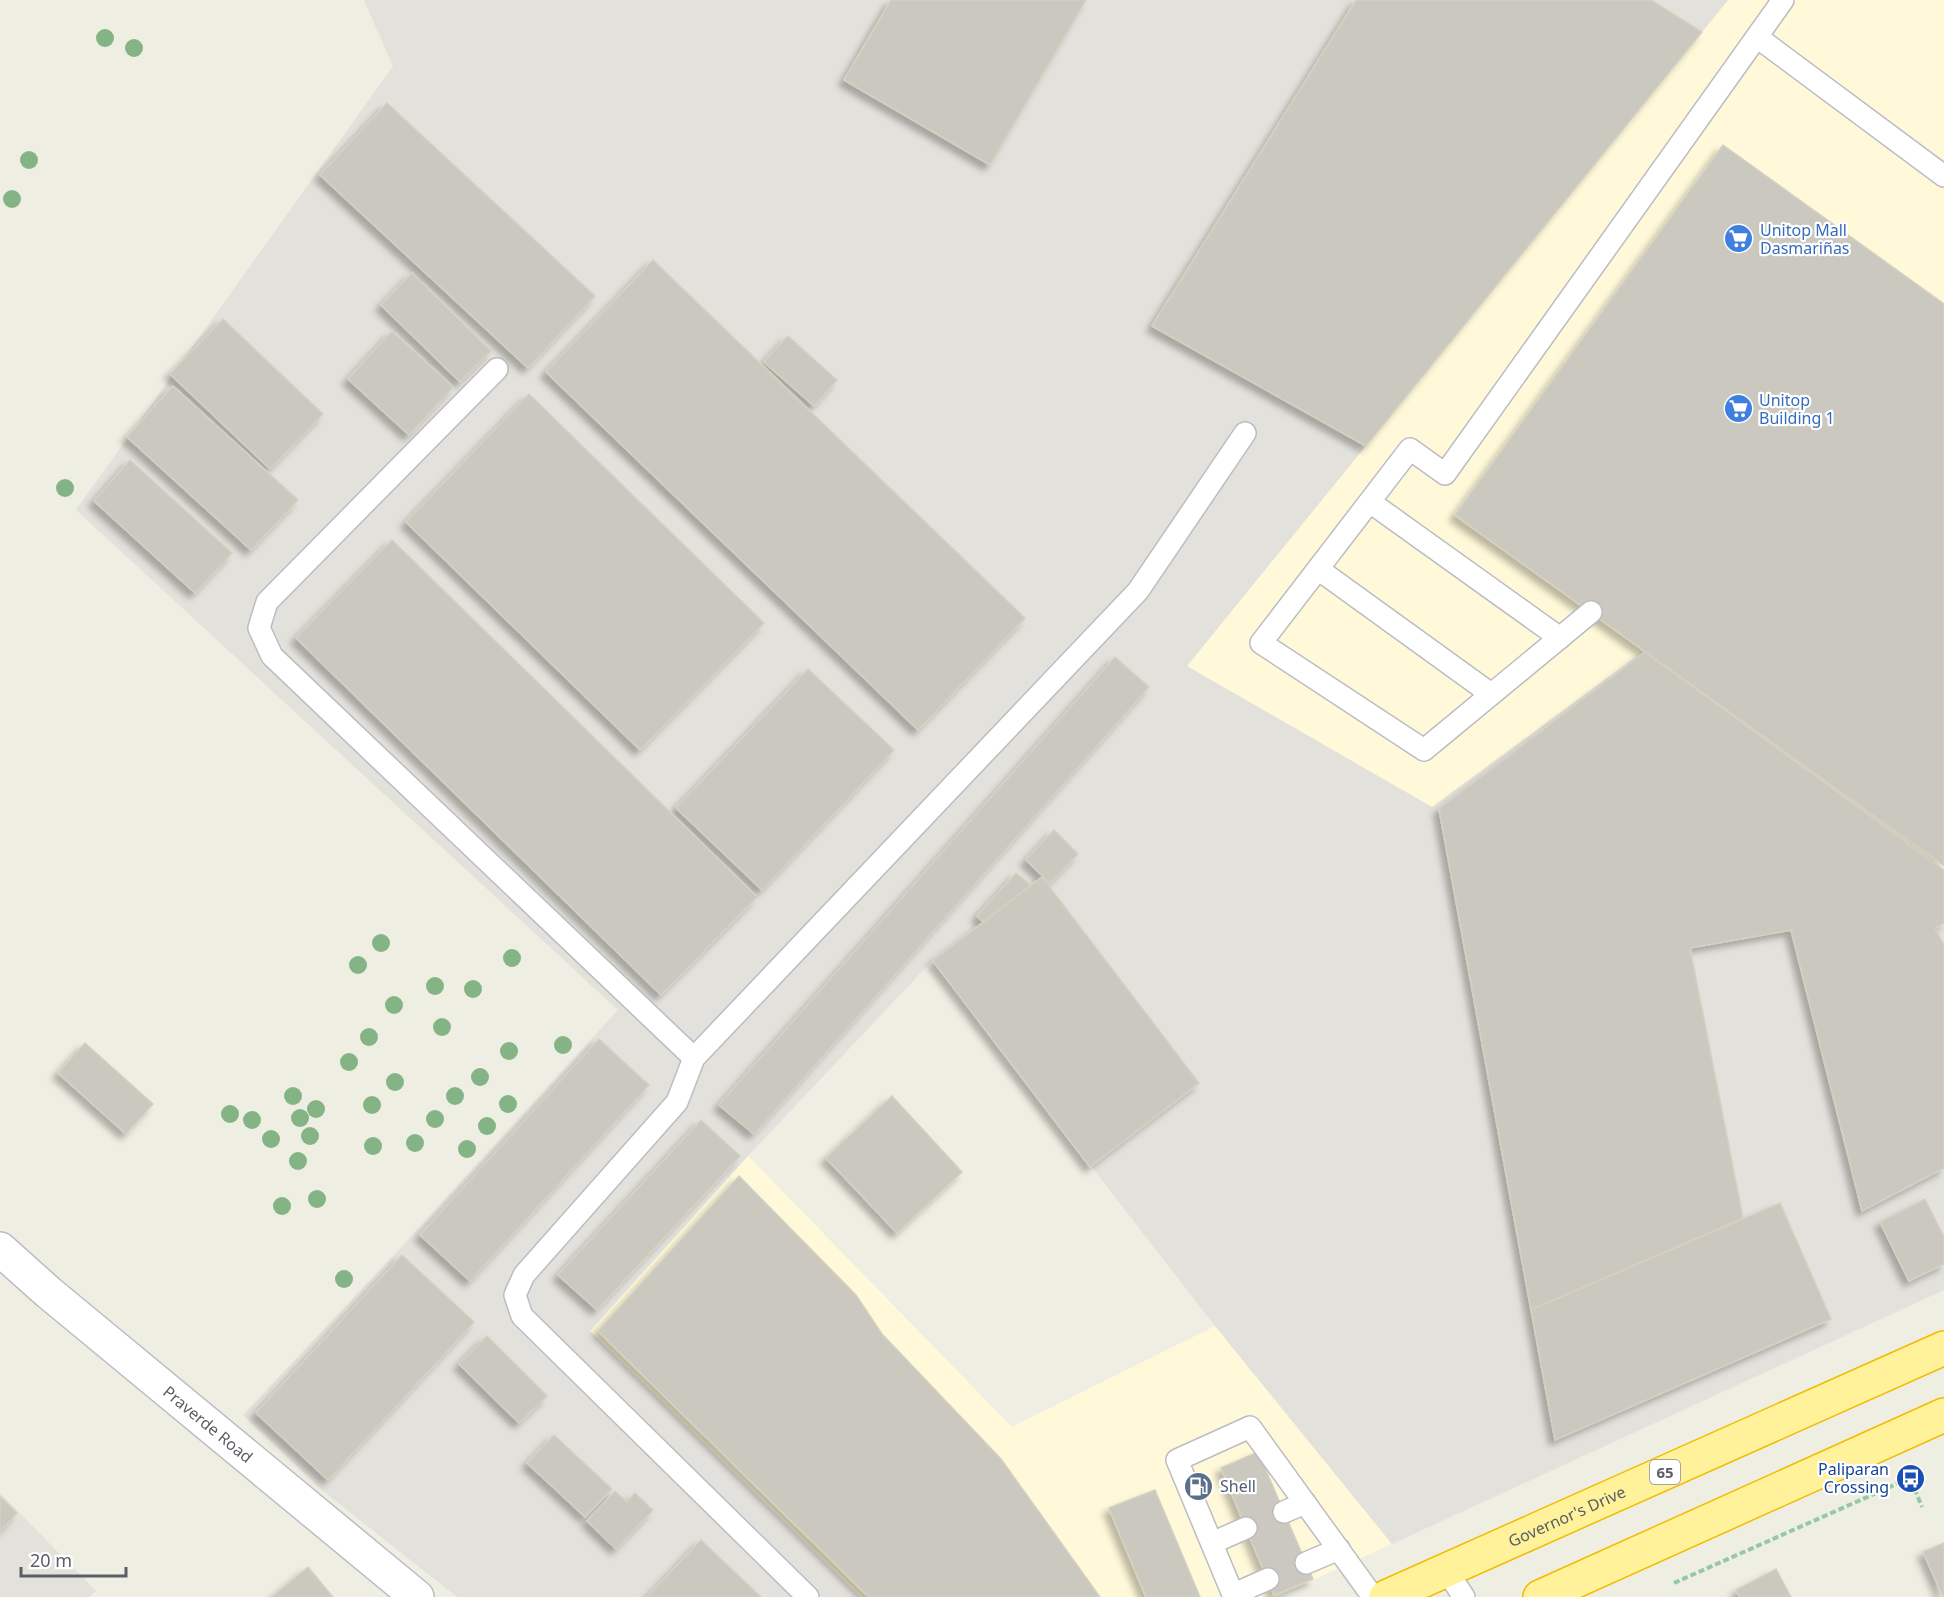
<svg xmlns="http://www.w3.org/2000/svg" width="1944" height="1597" viewBox="0 0 1944 1597" font-family="'Noto Sans',sans-serif">
	<defs>
		<filter id="shadow"><feDropShadow dx="-5.5" dy="5.5" stdDeviation="3" flood-color="#0004"/></filter>
	</defs>
	<rect width="100%" height="100%" fill="#efeee3"/>
	<g fill="#fff9d9">
		<polygon points="1728,0 1944,0 1944,869 1644,651 1432,807 1186,667"/>
		<polygon points="748,1156 1012,1427 1215,1326 1392,1544 1276,1597 860,1597 590,1331"/>
	</g>
	<g fill="#e3e1db">
		<polygon points="364,0 1728,0 1187,666 1432,807 1644,651 1944,869 1944,1290 1392,1544 1215,1326 932,961 748,1156 590,1331 860,1597 457,1597 323,1491 243,1415 407,1241 618,1010 76,510 393,66"/>
		<polygon points="0,1493 96,1591 89,1597 0,1597"/>
	</g>
	<g fill="#cbc8c0" stroke="#d5d0c1" stroke-width="1.5" filter="url(#shadow)">
		<polygon points="891,0 1086,0 990,165 844,80"/>
		<polygon points="1356,0 1651,0 1702,32 1366,446 1152,326"/>
		<polygon points="387,103 595,296 528,368 320,175"/>
		<polygon points="1723,145 1944,304 1944,866 1455,515"/>
		<polygon points="653,260 1025,618 918,730 546,372"/>
		<polygon points="412,273 491,351 460,382 381,305"/>
		<polygon points="223,319 323,414 270,469 170,374"/>
		<polygon points="392,331 453,387 409,435 348,379"/>
		<polygon points="788,336 837,380 814,406 764,362"/>
		<polygon points="173,386 298,500 251,550 127,437"/>
		<polygon points="529,394 764,623 640,750 406,522"/>
		<polygon points="130,460 232,553 195,593 94,501"/>
		<polygon points="392,540 757,897 661,995 296,638"/>
		<polygon points="1645,652 1944,870 1944,923 1935,928 1944,945 1944,1168 1862,1211 1791,930 1690,948 1743,1218 1531,1310 1439,809"/>
		<polygon points="1115,657 1149,687 754,1134 719,1105"/>
		<polygon points="808,669 894,750 762,890 676,808"/>
		<polygon points="1054,830 1078,854 1050,883 1026,860"/>
		<polygon points="1016,873 1031,885 983,922 977,916"/>
		<polygon points="1042,877 1199,1083 1090,1167 933,961"/>
		<polygon points="599,1039 649,1085 470,1281 420,1235"/>
		<polygon points="85,1043 153,1104 126,1134 58,1073"/>
		<polygon points="892,1096 962,1172 897,1233 826,1158"/>
		<polygon points="701,1120 740,1156 597,1310 558,1275"/>
		<polygon points="739,1176 856,1295 882,1334 1001,1459 1100,1597 869,1597 598,1331"/>
		<polygon points="1925,1199 1944,1237 1944,1264 1909,1281 1880,1222"/>
		<polygon points="1780,1203 1831,1319 1555,1440 1531,1310"/>
		<polygon points="402,1255 474,1322 328,1480 256,1413"/>
		<polygon points="487,1336 547,1396 519,1423 459,1364"/>
		<polygon points="554,1435 612,1489 585,1517 527,1463"/>
		<polygon points="1258,1452 1313,1579 1274,1595 1221,1468"/>
		<polygon points="1155,1490 1200,1597 1146,1597 1109,1508"/>
		<polygon points="615,1491 627,1502 635,1493 653,1510 616,1549 587,1521"/>
		<polygon points="0,1496 17,1513 0,1531"/>
		<polygon points="701,1540 761,1597 647,1597"/>
		<polygon points="1944,1543 1944,1597 1943,1597 1923,1552"/>
		<polygon points="308,1567 333,1597 272,1597"/>
		<polygon points="1776,1569 1791,1597 1740,1597 1736,1590"/>
	</g>
	<g fill="none" stroke-linecap="round" stroke-linejoin="round">
		<defs>
			<g id="service">
				<polyline points="1757,37 1944,176"/>
				<polyline points="497,369 267,602 259,628 272,656 694,1058"/>
				<polyline points="1370,502 1560,638"/>
				<polyline points="1318,569 1491,694"/>
				<polyline points="1591,612 1424,750 1261,643 1410,449 1445,474 1783,0"/>
				<polyline points="1284,1512 1305,1503"/>
				<polyline points="1212,1543 1246,1528"/>
				<polyline points="1306,1563 1339,1549"/>
				<polyline points="1446,1570 1464,1597"/>
				<polyline points="1234,1594 1268,1579"/>
				<polyline points="808,1597 522,1316 515,1295 524,1275 677,1102 694,1058 1138,591 1245,433"/>
				<polyline points="1234,1597 1177,1460 1250,1427 1373,1597"/>
			</g>
			<g id="minor">
				<path id="s1" d="M0,1249L48,1292L417,1597"/>
			</g>
			<g id="trunk">
				<path id="s2" d="M1386,1597L1944,1348"/>
				<polyline points="1540,1597 1944,1415"/>
			</g>
		</defs>
		<use href="#service" stroke="#bbbdc3" stroke-width="24"/>
		<use href="#minor" stroke="#bbbdc3" stroke-width="36"/>
		<use href="#trunk" stroke="#f3bb00" stroke-width="36"/>
		<polyline stroke="#94c9a7" stroke-width="4" stroke-dasharray="6 3" stroke-linecap="butt" points="1674,1583 1910,1478 1922,1507"/>
		<use href="#service" stroke="#fff" stroke-width="21"/>
		<use href="#minor" stroke="#fff" stroke-width="33"/>
		<use href="#trunk" stroke="#fff29a" stroke-width="33"/>
	</g>
	<g fill="#84b485">
		<circle cx="105" cy="38" r="9"/>
		<circle cx="134" cy="48" r="9"/>
		<circle cx="29" cy="160" r="9"/>
		<circle cx="12" cy="199" r="9"/>
		<circle cx="65" cy="488" r="9"/>
		<circle cx="381" cy="943" r="9"/>
		<circle cx="512" cy="958" r="9"/>
		<circle cx="358" cy="965" r="9"/>
		<circle cx="435" cy="986" r="9"/>
		<circle cx="473" cy="989" r="9"/>
		<circle cx="394" cy="1005" r="9"/>
		<circle cx="442" cy="1027" r="9"/>
		<circle cx="369" cy="1037" r="9"/>
		<circle cx="563" cy="1045" r="9"/>
		<circle cx="509" cy="1051" r="9"/>
		<circle cx="349" cy="1062" r="9"/>
		<circle cx="480" cy="1077" r="9"/>
		<circle cx="395" cy="1082" r="9"/>
		<circle cx="293" cy="1096" r="9"/>
		<circle cx="455" cy="1096" r="9"/>
		<circle cx="508" cy="1104" r="9"/>
		<circle cx="372" cy="1105" r="9"/>
		<circle cx="316" cy="1109" r="9"/>
		<circle cx="230" cy="1114" r="9"/>
		<circle cx="300" cy="1118" r="9"/>
		<circle cx="435" cy="1119" r="9"/>
		<circle cx="252" cy="1120" r="9"/>
		<circle cx="487" cy="1126" r="9"/>
		<circle cx="310" cy="1136" r="9"/>
		<circle cx="271" cy="1139" r="9"/>
		<circle cx="415" cy="1143" r="9"/>
		<circle cx="373" cy="1146" r="9"/>
		<circle cx="467" cy="1149" r="9"/>
		<circle cx="298" cy="1161" r="9"/>
		<circle cx="317" cy="1199" r="9"/>
		<circle cx="282" cy="1206" r="9"/>
		<circle cx="344" cy="1279" r="9"/>
	</g>
	<defs>
		<symbol id="supermarket-disc" viewBox="-11 -11 22 22"><circle r="9.5" fill="#3f7fe0" stroke="#fff"/><path d="M-6-5.5h2.5l.6 2H6L4.5 2H-2.5L-4.4-4H-6ZM-1.5 3.2a1.3 1.3 0 1 0 .1 0ZM3 3.2a1.3 1.3 0 1 0 .1 0Z" fill="#fff"/></symbol>
		<symbol id="bus-disc" viewBox="-11 -11 22 22"><circle r="9.5" fill="#1a4fb4" stroke="#fff"/><path d="M-5-6H5V4H4V6H2V4H-2V6H-4V4H-5ZM-3.5-4V0h7V-4ZM-3.5 1.2v1.5H-2V1.2ZM2 1.2v1.5H3.5V1.2Z" fill="#fff"/></symbol>
		<symbol id="fuel-disc" viewBox="-11 -11 22 22"><circle r="9.5" fill="#5c6f8a" stroke="#fff"/><path d="M-5.5-6h7V0h2V4h1.3V-2.5L3-4.5l.8-.8L6-3V5H2.5V1h-1V6h-7ZM-4.2-4.7v3.2H.2V-4.7Z" fill="#fff"/></symbol>
	</defs>
	<g fill-rule="evenodd">
		<use href="#supermarket-disc" x="1722" y="222" width="33" height="33"/>
		<use href="#supermarket-disc" x="1722" y="392" width="33" height="33"/>
		<use href="#bus-disc" x="1894" y="1462" width="33" height="33"/>
		<use href="#fuel-disc" x="1182" y="1470" width="33" height="33"/>
	</g>
	<g text-anchor="middle" dominant-baseline="central" stroke-width="4.5" stroke-linejoin="round" paint-order="stroke">
		<rect fill="#fff" stroke="#8c8f93" stroke-width="1.5" x="1650" y="1460" width="30" height="24" rx="4.5"/>
		<g font-size="15" font-weight="bold" fill="#5b5f65">
			<text x="1665" y="1472">65</text>
		</g>
		<g font-size="16" fill="#366cbe" stroke="#fff" text-anchor="start">
			<text x="1760" y="230">Unitop Mall<tspan x="1760" dy="18">Dasmariñas</tspan></text>
			<text x="1759" y="400">Unitop<tspan x="1759" dy="18">Building 1</tspan></text>
		</g>
		<g font-size="16" fill="#5b5f65" stroke="#fff">
			<text stroke="none"><textPath href="#s1" startOffset="272">Praverde Road</textPath></text>
			<text stroke="none"><textPath href="#s2" startOffset="198">Governor's Drive</textPath></text>
		</g>
		<g font-size="16" fill="#164399" stroke="#fff" text-anchor="end">
			<text x="1889" y="1469">Paliparan<tspan x="1889" dy="18">Crossing</tspan></text>
		</g>
		<g font-size="16" fill="#4e5e75" stroke="#fff" text-anchor="start">
			<text x="1220" y="1486">Shell</text>
		</g>
	</g>
	<path d="M21 1567v9h105v-9" fill="none" stroke="#5b5f65" stroke-width="3"/>
	<text x="30" y="1567" font-size="18" fill="#5b5f65" stroke="#ffffff" stroke-width="4.5" paint-order="stroke">20 m</text>
</svg>
